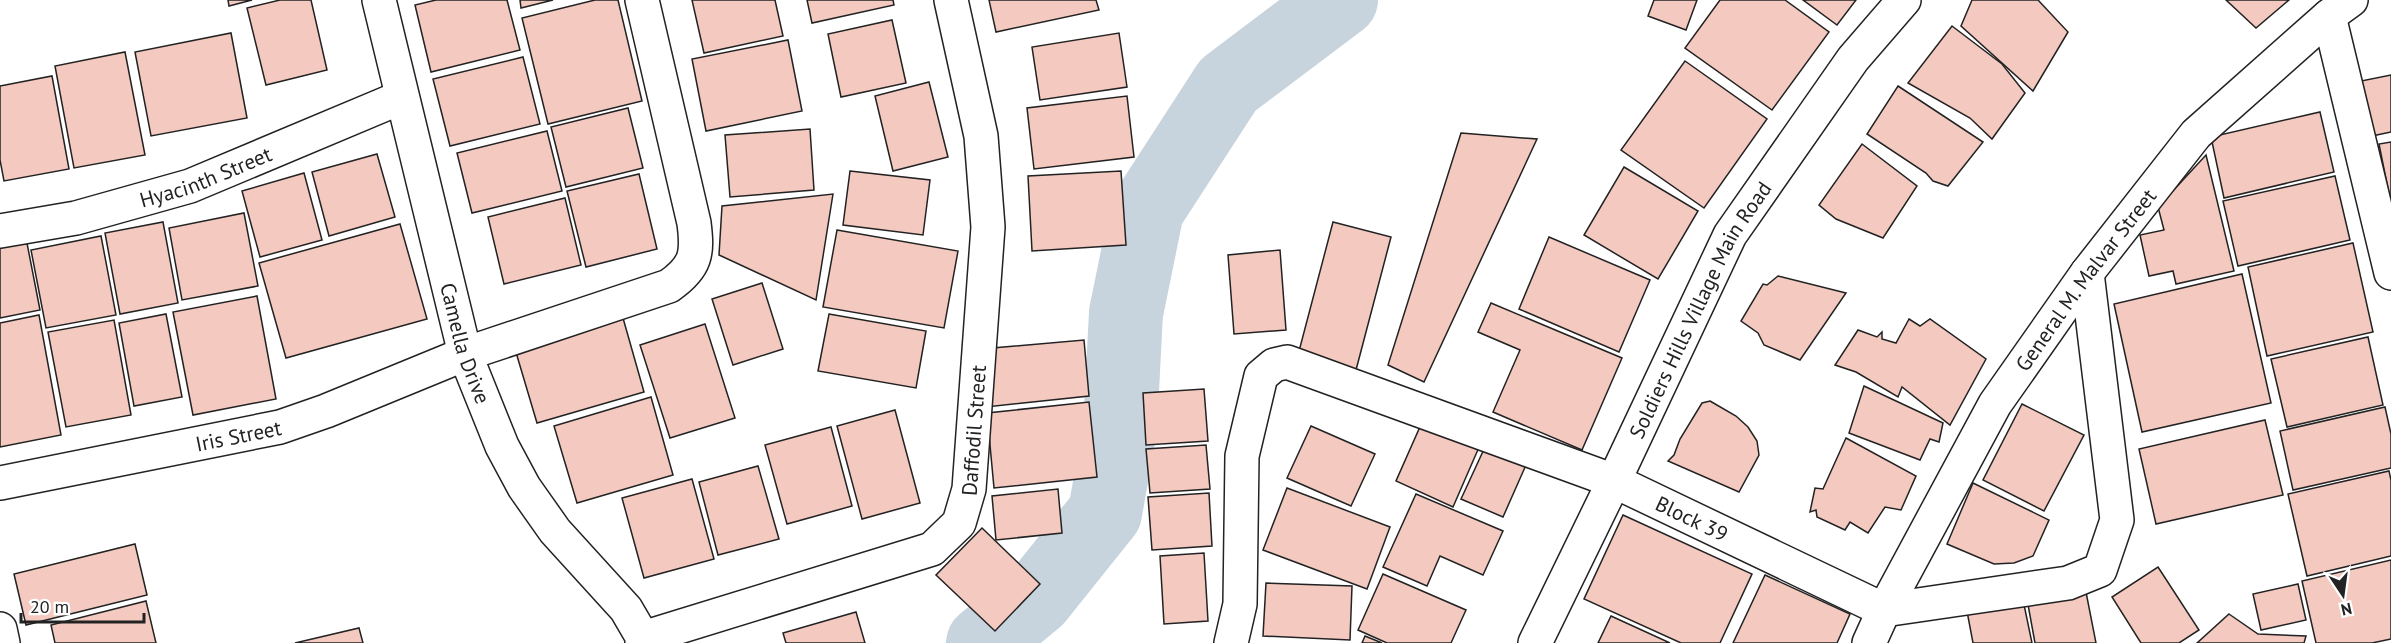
<svg xmlns="http://www.w3.org/2000/svg" width="2391" height="643" viewBox="0 0 2391 643" font-family="'PT Sans',sans-serif">
	<rect width="100%" height="100%" fill="#fff"/>
	<g fill="none" stroke-linecap="round" stroke-linejoin="round">
		<polyline stroke="#c7d3dd" stroke-width="74" points="983,643 1037,598 1105,513 1120,428 1126,313 1147,210 1228,85 1341,0"/>
	</g>
	<g fill="#f3c9c0" stroke="#222" stroke-width="1.5">
		<polygon points="228,0 252,0 229,6"/>
		<polygon points="280,0 311,0 327,70 266,85 247,8"/>
		<polygon points="436,0 507,0 520,50 431,72 415,5"/>
		<polygon points="520,0 553,0 521,8"/>
		<polygon points="595,0 618,0 642,101 548,124 522,18"/>
		<polygon points="692,0 775,0 783,36 704,53"/>
		<polygon points="807,0 893,0 894,5 812,23"/>
		<polygon points="989,0 1096,0 1099,10 996,32"/>
		<polygon points="1654,0 1697,0 1686,30 1648,16"/>
		<polygon points="1720,0 1785,0 1829,32 1772,110 1685,48"/>
		<polygon points="1803,0 1856,0 1837,25"/>
		<polygon points="1972,0 2038,0 2068,32 2033,91 1961,26"/>
		<polygon points="2226,0 2289,0 2256,28"/>
		<polygon points="892,20 906,83 841,97 828,34"/>
		<polygon points="1952,26 2002,64 2025,93 1992,139 1970,118 1908,83"/>
		<polygon points="231,33 247,118 151,136 135,52"/>
		<polygon points="1119,33 1127,87 1040,100 1032,47"/>
		<polygon points="788,40 802,111 706,131 692,59"/>
		<polygon points="125,52 145,155 74,168 55,66"/>
		<polygon points="523,57 540,124 450,146 433,79"/>
		<polygon points="1685,61 1767,119 1704,208 1621,150"/>
		<polygon points="2391,75 2391,132 2367,137 2356,82"/>
		<polygon points="52,76 69,169 4,181 0,160 0,86"/>
		<polygon points="929,82 948,157 893,171 875,96"/>
		<polygon points="1898,86 1983,142 1948,186 1933,181 1926,173 1867,134"/>
		<polygon points="1127,96 1134,157 1034,169 1027,108"/>
		<polygon points="628,108 643,168 566,187 551,127"/>
		<polygon points="2320,112 2334,172 2224,198 2211,137"/>
		<polygon points="810,129 814,190 730,197 725,135"/>
		<polygon points="547,131 562,191 472,213 457,153"/>
		<polygon points="1461,133 1537,139 1424,382 1388,365"/>
		<polygon points="2391,142 2391,204 2379,144"/>
		<polygon points="1862,144 1917,186 1883,238 1836,219 1819,205"/>
		<polygon points="377,154 395,217 329,236 312,172"/>
		<polygon points="2206,155 2234,271 2176,284 2173,271 2149,276 2140,235 2164,230 2158,207"/>
		<polygon points="1624,167 1698,211 1658,279 1584,235"/>
		<polygon points="850,171 930,180 923,235 843,225"/>
		<polygon points="1121,171 1126,245 1032,251 1028,176"/>
		<polygon points="304,173 322,240 260,257 242,191"/>
		<polygon points="639,174 657,249 586,267 567,191"/>
		<polygon points="2335,176 2350,240 2238,266 2223,201"/>
		<polygon points="833,194 816,300 719,255 722,206"/>
		<polygon points="565,198 581,265 504,284 488,217"/>
		<polygon points="244,213 258,286 182,300 169,228"/>
		<polygon points="163,222 178,303 120,314 105,233"/>
		<polygon points="1333,222 1391,237 1356,370 1298,355"/>
		<polygon points="400,224 427,319 286,358 259,263"/>
		<polygon points="837,230 958,251 944,328 823,307"/>
		<polygon points="101,236 116,315 46,328 31,250"/>
		<polygon points="1549,237 1650,280 1619,352 1519,309"/>
		<polygon points="26,238 40,310 0,318 0,242"/>
		<polygon points="2353,243 2373,332 2267,356 2248,267"/>
		<polygon points="1280,250 1286,330 1234,334 1228,255"/>
		<polygon points="2242,274 2271,403 2142,432 2114,304"/>
		<polygon points="1778,276 1846,293 1800,360 1764,345 1758,333 1741,321 1763,284 1767,285"/>
		<polygon points="762,283 783,349 733,365 712,299"/>
		<polygon points="257,296 276,399 193,415 173,312"/>
		<polygon points="1491,303 1622,358 1582,450 1493,412 1520,350 1478,332"/>
		<polygon points="166,314 182,397 134,406 119,323"/>
		<polygon points="829,314 926,331 916,388 818,371"/>
		<polygon points="39,315 61,435 0,447 0,323"/>
		<polygon points="623,318 644,392 537,423 515,349"/>
		<polygon points="1909,319 1920,326 1930,319 1986,359 1950,425 1902,387 1898,397 1856,372 1835,365 1858,330 1877,337 1882,332 1882,339 1896,343"/>
		<polygon points="114,320 131,415 66,427 48,332"/>
		<polygon points="705,324 735,418 670,438 640,345"/>
		<polygon points="2368,337 2383,405 2287,427 2271,359"/>
		<polygon points="1084,340 1089,396 986,407 981,349"/>
		<polygon points="1864,386 1943,423 1939,442 1930,439 1920,460 1849,433"/>
		<polygon points="1204,389 1208,441 1146,445 1143,393"/>
		<polygon points="651,397 673,475 577,503 554,426"/>
		<polygon points="1710,401 1736,416 1748,427 1757,441 1759,455 1739,492 1668,461 1674,455 1680,439 1702,403"/>
		<polygon points="1089,402 1097,477 994,488 987,413"/>
		<polygon points="2022,404 2084,435 2044,511 1983,480"/>
		<polygon points="2385,407 2391,434 2391,468 2293,490 2280,431"/>
		<polygon points="895,410 920,503 862,519 837,426"/>
		<polygon points="1423,420 1480,445 1453,507 1396,481"/>
		<polygon points="2265,420 2283,495 2156,524 2139,449"/>
		<polygon points="1311,426 1375,454 1351,506 1287,478"/>
		<polygon points="831,427 852,506 787,524 765,445"/>
		<polygon points="1846,438 1916,476 1901,510 1885,507 1868,533 1850,522 1845,530 1817,517 1816,510 1810,512 1815,488 1823,489"/>
		<polygon points="1206,445 1210,489 1150,493 1146,449"/>
		<polygon points="1485,447 1526,465 1503,517 1461,499"/>
		<polygon points="758,466 779,539 718,555 699,482"/>
		<polygon points="2389,471 2391,480 2391,556 2307,576 2288,494"/>
		<polygon points="692,479 714,559 644,578 622,498"/>
		<polygon points="1973,483 2049,520 2033,556 2014,563 1994,564 1947,544"/>
		<polygon points="1287,488 1390,527 1367,589 1263,550"/>
		<polygon points="1058,489 1062,533 996,540 992,496"/>
		<polygon points="1209,493 1212,546 1152,550 1148,497"/>
		<polygon points="1416,494 1503,531 1483,575 1440,556 1427,586 1383,567"/>
		<polygon points="1623,515 1752,574 1720,643 1681,643 1584,599"/>
		<polygon points="982,528 1040,584 995,631 936,575"/>
		<polygon points="135,544 147,595 26,625 14,574"/>
		<polygon points="1204,553 1208,621 1164,624 1160,556"/>
		<polygon points="2391,560 2391,639 2372,643 2316,643 2302,581"/>
		<polygon points="2158,567 2199,630 2179,643 2141,643 2112,597"/>
		<polygon points="1383,574 1466,610 1451,643 1387,643 1358,630"/>
		<polygon points="1765,575 1850,614 1837,643 1733,643"/>
		<polygon points="1266,583 1352,586 1350,640 1263,636"/>
		<polygon points="2298,584 2306,620 2261,630 2253,594"/>
		<polygon points="2085,587 2096,643 2035,643 2027,599"/>
		<polygon points="2022,595 2032,643 1973,643 1966,606"/>
		<polygon points="146,601 156,643 55,643 51,625"/>
		<polygon points="856,612 865,643 786,643 783,633"/>
		<polygon points="2229,614 2258,634 2306,636 2304,643 2197,643"/>
		<polygon points="1611,616 1670,643 1598,643"/>
		<polygon points="359,628 363,643 295,643"/>
		<polygon points="1365,636 1382,643 1362,643"/>
	</g>
	<g fill="none" stroke-linecap="round" stroke-linejoin="round">
		<defs>
			<g id="minor">
				<polyline points="2329,16 2391,273"/>
				<path id="s1" d="M0,231L76,218L190,186L402,97"/>
				<path d="M465,354L669,286C696,267 698,254 694,223L642,0"/>
				<path id="s2" d="M643,638L932,549L959,523L969,489L988,227L981,136L951,0"/>
				<path id="s3" d="M1231,643L1240,604L1242,456L1261,376L1274,365L1287,362L1614,481L1884,610L2068,583L2100,570L2117,520L2087,273"/>
				<path id="s4" d="M1535,643L1614,481L1730,235L1853,59L1904,0"/>
				<path id="s5" d="M1869,643L1884,610L1995,404L2087,273L2196,134L2329,16L2351,0"/>
			</g>
			<g id="tertiary">
				<path id="s6" d="M379,0L465,354L502,446L524,487L555,531L626,609L643,638L642,643"/>
				<path id="s7" d="M0,483L280,427L326,411L465,354"/>
				<polyline points="0,629 3,643"/>
			</g>
		</defs>
		<use href="#minor" stroke="#222" stroke-width="36"/>
		<use href="#tertiary" stroke="#222" stroke-width="36"/>
		<use href="#minor" stroke="#fff" stroke-width="33"/>
		<use href="#tertiary" stroke="#fff" stroke-width="33"/>
	</g>
	<g text-anchor="middle" dominant-baseline="central" stroke-width="4.5" stroke-linejoin="round" paint-order="stroke">
		<g font-size="21" fill="#222" stroke="#fff">
			<text stroke="none"><textPath href="#s1" startOffset="213">Hyacinth Street</textPath></text>
			<text stroke="none"><textPath href="#s5" startOffset="424">General M. Malvar Street</textPath></text>
			<text stroke="none"><textPath href="#s4" startOffset="372">Soldiers Hills Village Main Road</textPath></text>
			<text stroke="none"><textPath href="#s6" startOffset="354">Camella Drive</textPath></text>
			<text stroke="none"><textPath href="#s2" startOffset="434">Daffodil Street</textPath></text>
			<text stroke="none"><textPath href="#s7" startOffset="243">Iris Street</textPath></text>
			<text stroke="none"><textPath href="#s3" startOffset="735">Block 39</textPath></text>
		</g>
	</g>
	<g transform="translate(2343 595) rotate(167)" stroke="#ffffff" stroke-width="4.5" paint-order="stroke">
	<path d="M0-4.5L10 22L0 15L-10 22Z" fill="#222222"/>
	<text y="-9" font-size="16" font-weight="bold" text-anchor="middle" fill="#222222">N</text>
	</g>
	<path d="M21 613v9h123v-9" fill="none" stroke="#222222" stroke-width="3"/>
	<text x="30" y="613" font-size="18" fill="#222222" stroke="#ffffff" stroke-width="4.5" paint-order="stroke">20 m</text>
</svg>
